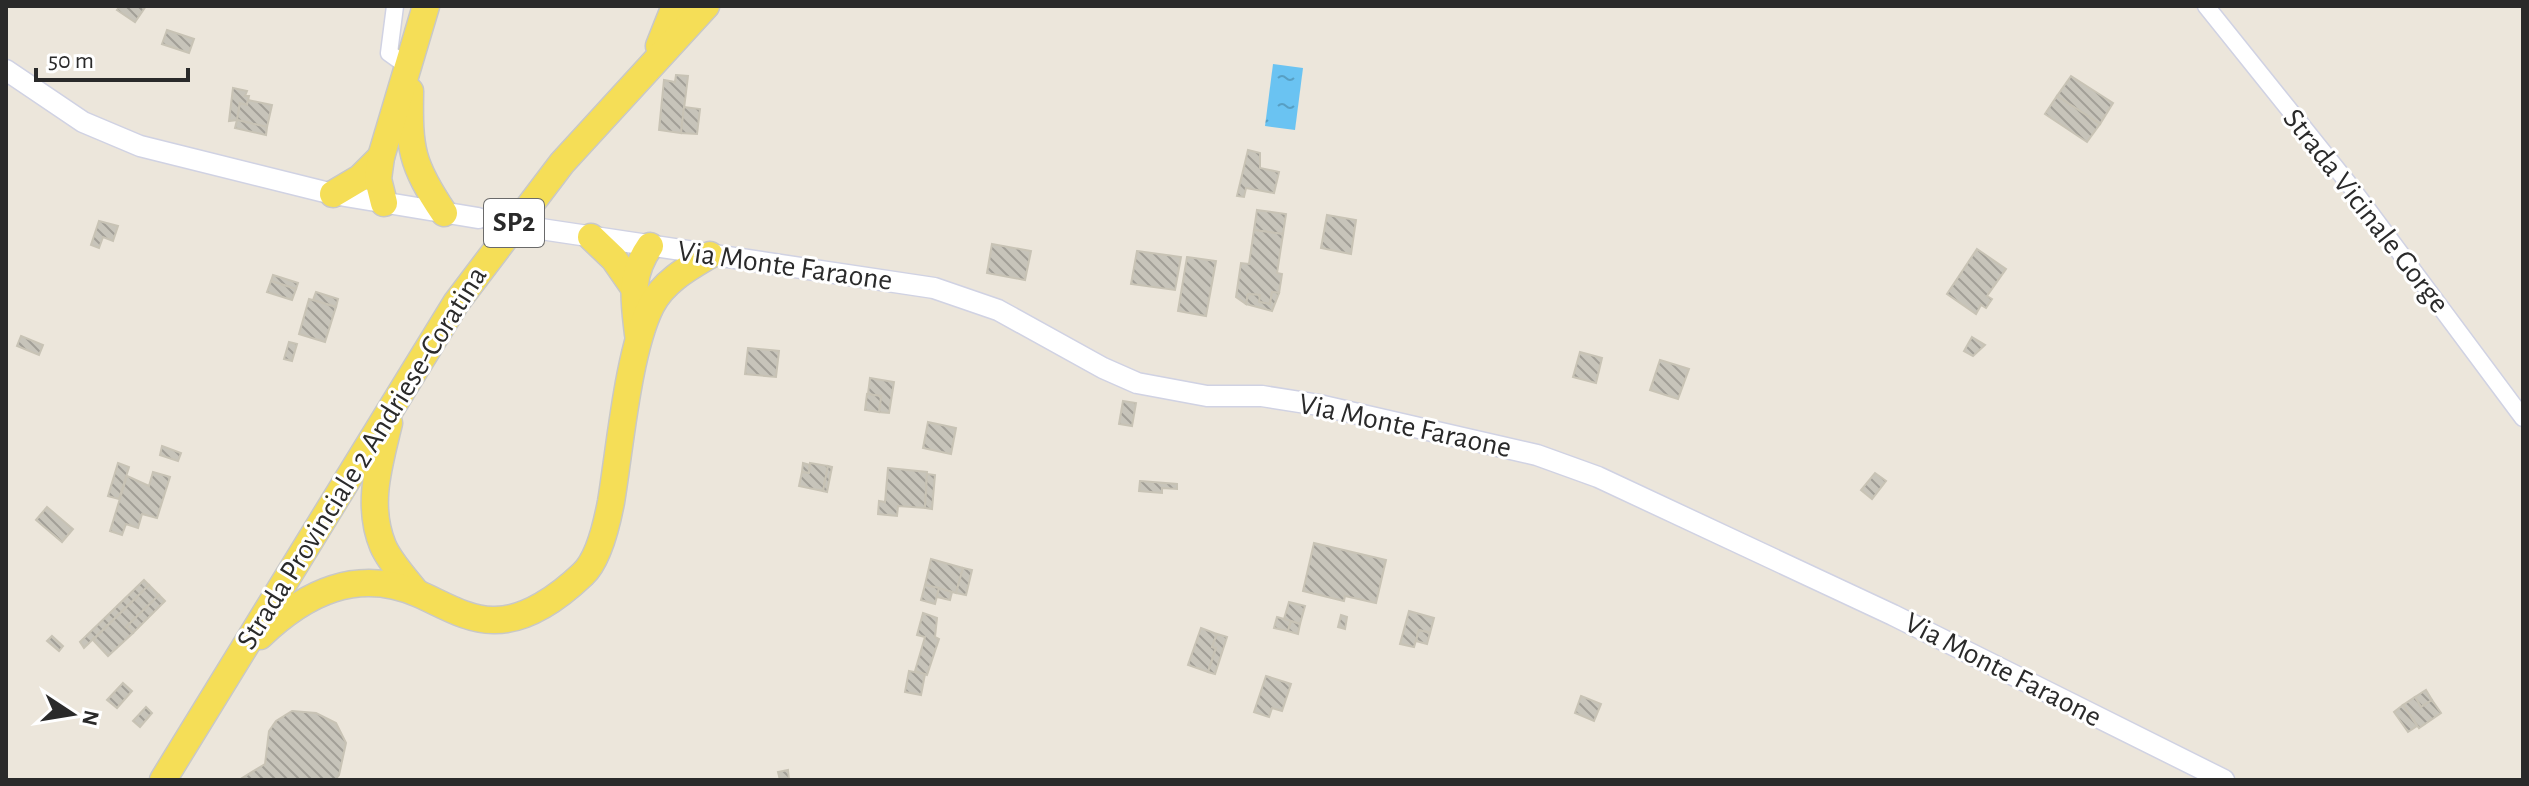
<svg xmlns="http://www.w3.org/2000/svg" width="2529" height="786" viewBox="0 0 2529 786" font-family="'Alegreya Sans',sans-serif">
	<defs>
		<pattern id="water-ripples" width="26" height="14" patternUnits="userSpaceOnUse" patternTransform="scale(2)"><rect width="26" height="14" fill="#6ac3f2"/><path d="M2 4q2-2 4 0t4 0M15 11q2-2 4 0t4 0" fill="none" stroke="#579fc4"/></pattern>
		<pattern id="building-back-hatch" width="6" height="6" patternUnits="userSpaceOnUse" patternTransform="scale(2)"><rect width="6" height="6" fill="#c7c4ba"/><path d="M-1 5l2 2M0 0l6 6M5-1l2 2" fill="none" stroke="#a29f97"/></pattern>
	</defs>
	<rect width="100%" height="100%" fill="#ece6db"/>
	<polygon fill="url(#water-ripples)" points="1273,64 1303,68 1295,130 1265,126"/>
	<g fill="url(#building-back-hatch)" stroke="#c8c3b5" stroke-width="2">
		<polygon points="120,6 146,6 135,22 117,10"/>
		<polygon points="167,30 194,39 189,53 162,44"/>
		<polygon points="676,75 688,76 681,133 659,130 664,80 675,82"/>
		<polygon points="2071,76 2113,103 2100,124 2057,96"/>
		<polygon points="233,88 247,91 245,96 249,96 247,105 240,103 237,120 229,121"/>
		<polygon points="2057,96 2100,124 2087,142 2045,114"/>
		<polygon points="248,100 272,105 267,127 237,120 240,103 247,105"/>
		<polygon points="684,107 700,109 697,134 681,133"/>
		<polygon points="237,120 267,127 266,135 235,128"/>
		<polygon points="1248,150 1260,153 1260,168 1279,172 1274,193 1246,188 1244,197 1237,196"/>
		<polygon points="1257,210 1286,214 1283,234 1254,230"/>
		<polygon points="1327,215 1356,220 1351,254 1321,248"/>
		<polygon points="99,221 118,226 113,241 103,237 99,248 91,245"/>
		<polygon points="1254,230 1283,234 1277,273 1282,274 1279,293 1272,292 1270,304 1259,302 1260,295 1248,294 1246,304 1236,297 1241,263 1249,264"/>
		<polygon points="992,244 1031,251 1025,280 987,273"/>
		<polygon points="1977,249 2006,269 1987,296 1992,299 1986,308 1981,305 1976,314 1947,294"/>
		<polygon points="1137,251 1181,257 1175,290 1131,284"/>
		<polygon points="1187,257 1216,261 1206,316 1178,311"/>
		<polygon points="273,275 298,283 296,289 271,281"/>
		<polygon points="271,281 296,289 292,300 267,292"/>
		<polygon points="316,292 338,299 336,307 313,300"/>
		<polygon points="1272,292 1279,293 1272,311 1246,304 1248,294 1260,295 1259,302 1270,304"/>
		<polygon points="309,299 336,307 325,342 299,334"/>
		<polygon points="21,336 43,345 39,355 17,346"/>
		<polygon points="1972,337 1985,345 1973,356 1964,351"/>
		<polygon points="289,342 297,344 292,361 284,359"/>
		<polygon points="748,348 779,351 776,377 745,374"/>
		<polygon points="1580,352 1602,358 1596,383 1573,377"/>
		<polygon points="1660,360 1689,369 1678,399 1650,390"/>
		<polygon points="870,378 894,382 889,413 879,412 881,396 868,394"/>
		<polygon points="867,394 881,396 879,412 865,410"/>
		<polygon points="1123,401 1136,403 1132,426 1119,424"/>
		<polygon points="928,422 956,428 951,454 923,448"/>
		<polygon points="162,446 181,453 178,461 160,455"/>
		<polygon points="118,463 129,467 119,499 108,496"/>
		<polygon points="803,463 810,465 809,473 802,472"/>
		<polygon points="810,463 828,466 823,491 799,486 802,472 809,473"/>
		<polygon points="828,466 832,467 827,492 823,491"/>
		<polygon points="888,468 927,472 925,508 898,506 897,516 878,514 879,501 885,502"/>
		<polygon points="153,472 170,477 157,518 142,514 138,528 126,524 122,535 110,531 127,476 149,486"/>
		<polygon points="1875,473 1886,481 1872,499 1861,490"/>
		<polygon points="927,474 935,475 932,509 925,508"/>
		<polygon points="1140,481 1177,484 1177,489 1162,488 1162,493 1139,491"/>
		<polygon points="47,507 73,529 62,542 36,520"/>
		<polygon points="1314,543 1386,560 1376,603 1345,596 1344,601 1303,591"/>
		<polygon points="931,559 963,568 956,593 925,585"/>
		<polygon points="963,568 972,570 966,595 956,593"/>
		<polygon points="144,580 149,585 84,648 80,642"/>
		<polygon points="149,585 159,595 126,627 133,633 108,656 93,640"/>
		<polygon points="925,585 939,588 935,604 921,600"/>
		<polygon points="939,588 952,592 950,600 937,597"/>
		<polygon points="159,595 165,601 133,633 126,627"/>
		<polygon points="1289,602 1305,606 1300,624 1284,619"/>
		<polygon points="1409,611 1434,618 1430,633 1419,630 1414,647 1400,644"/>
		<polygon points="923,613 937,618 935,637 939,639 927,675 915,671 925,637 917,635"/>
		<polygon points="1341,615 1347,617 1345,629 1338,627"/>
		<polygon points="1277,617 1291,621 1288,631 1274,628"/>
		<polygon points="1291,621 1300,624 1298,634 1288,631"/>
		<polygon points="1201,628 1217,634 1212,647 1216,648 1208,672 1188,665"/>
		<polygon points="1419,630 1430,633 1427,644 1416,641"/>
		<polygon points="1217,634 1227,637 1215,674 1208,672 1216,648 1212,647"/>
		<polygon points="52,636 63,646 59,651 47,641"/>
		<polygon points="909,671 925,674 921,695 905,692"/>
		<polygon points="1266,676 1291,684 1282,711 1272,708 1269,717 1254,712"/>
		<polygon points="123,683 132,691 117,708 107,700"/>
		<polygon points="2426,690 2432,700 2421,707 2415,697"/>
		<polygon points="1581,696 1601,704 1594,721 1575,713"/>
		<polygon points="2415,697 2421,707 2432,700 2441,713 2419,728 2403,705"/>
		<polygon points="2403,705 2417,726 2408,732 2394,712"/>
		<polygon points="146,707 152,713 140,727 133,721"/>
		<polygon points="292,711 316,713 336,723 346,743 339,775 335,780 239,780 265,764 269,731 276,721"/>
		<polygon points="788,770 789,780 780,780 778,772"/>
	</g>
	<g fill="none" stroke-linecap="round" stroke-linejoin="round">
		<polyline stroke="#c5c0b8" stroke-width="20" stroke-dasharray="20 10" stroke-linecap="butt" points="478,218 525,226"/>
		<defs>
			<g id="minor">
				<polyline points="395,6 389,53 410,68"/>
				<polyline points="2206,6 2348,183 2523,418"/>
			</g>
			<g id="tertiary">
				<polyline points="6,70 83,122 140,146 333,194 478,218"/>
				<polyline points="541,229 934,288 998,310 1103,368 1137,383 1207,396 1262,396 1319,405 1537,455 1598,477 1893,615 2224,780"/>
			</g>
			<g id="primary">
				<polyline points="659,46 675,6"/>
				<path d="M410,91C409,149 411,164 444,213"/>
				<polyline points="333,194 360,178 381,157"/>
				<polyline points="384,203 378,179 381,157 426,6"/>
				<polyline points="591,237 614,259 632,285"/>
				<path d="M638,334C634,299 629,276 650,246"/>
				<path d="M389,423C379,465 366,505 383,546C390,562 405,578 416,592"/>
				<path d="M260,636C305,593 357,567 419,594C442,604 467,620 493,620C526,621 560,596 583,574C599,559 607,523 611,502C620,448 628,352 651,306C663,282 688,268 710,255"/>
				<polyline points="163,780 456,303 562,163 706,6"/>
			</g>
		</defs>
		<use href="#minor" stroke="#d0d2e3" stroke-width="19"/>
		<use href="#tertiary" stroke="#d0d2e3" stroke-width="23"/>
		<use href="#primary" stroke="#c8c8c8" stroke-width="29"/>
		<use href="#minor" stroke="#fff" stroke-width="16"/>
		<use href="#tertiary" stroke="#fff" stroke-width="20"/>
		<use href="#primary" stroke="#f5de57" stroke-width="26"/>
	</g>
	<g text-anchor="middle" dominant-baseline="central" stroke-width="6" stroke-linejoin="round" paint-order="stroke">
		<rect fill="#fff" stroke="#6a6a6a" stroke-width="2" x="484" y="199" width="60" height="48" rx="6"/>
		<g font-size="28" font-weight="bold" fill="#2a2a2a">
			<text x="514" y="223">SP2</text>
		</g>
		<g font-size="30" fill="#2a2a2a" stroke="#fff">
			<text transform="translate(2366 211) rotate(52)">Strada Vicinale Gorge</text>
			<text transform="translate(785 266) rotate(8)">Via Monte Faraone</text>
			<text transform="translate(1405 426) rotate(12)">Via Monte Faraone</text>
			<text transform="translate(362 458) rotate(-58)">Strada Provinciale 2 Andriese-Coratina</text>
			<text transform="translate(2003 670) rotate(27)">Via Monte Faraone</text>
		</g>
	</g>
	<rect width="2529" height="786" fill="none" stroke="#2a2a2a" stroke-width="16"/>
	<g transform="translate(72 714) rotate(102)" stroke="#ffffff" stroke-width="6" paint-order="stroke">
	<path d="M0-6L14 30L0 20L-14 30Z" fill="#2a2a2a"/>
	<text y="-12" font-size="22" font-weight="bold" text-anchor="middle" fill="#2a2a2a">N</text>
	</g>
	<path d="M36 68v12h152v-12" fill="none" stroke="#2a2a2a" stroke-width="4"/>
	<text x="48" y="68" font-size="24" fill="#2a2a2a" stroke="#ffffff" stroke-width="6" paint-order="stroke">50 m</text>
</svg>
